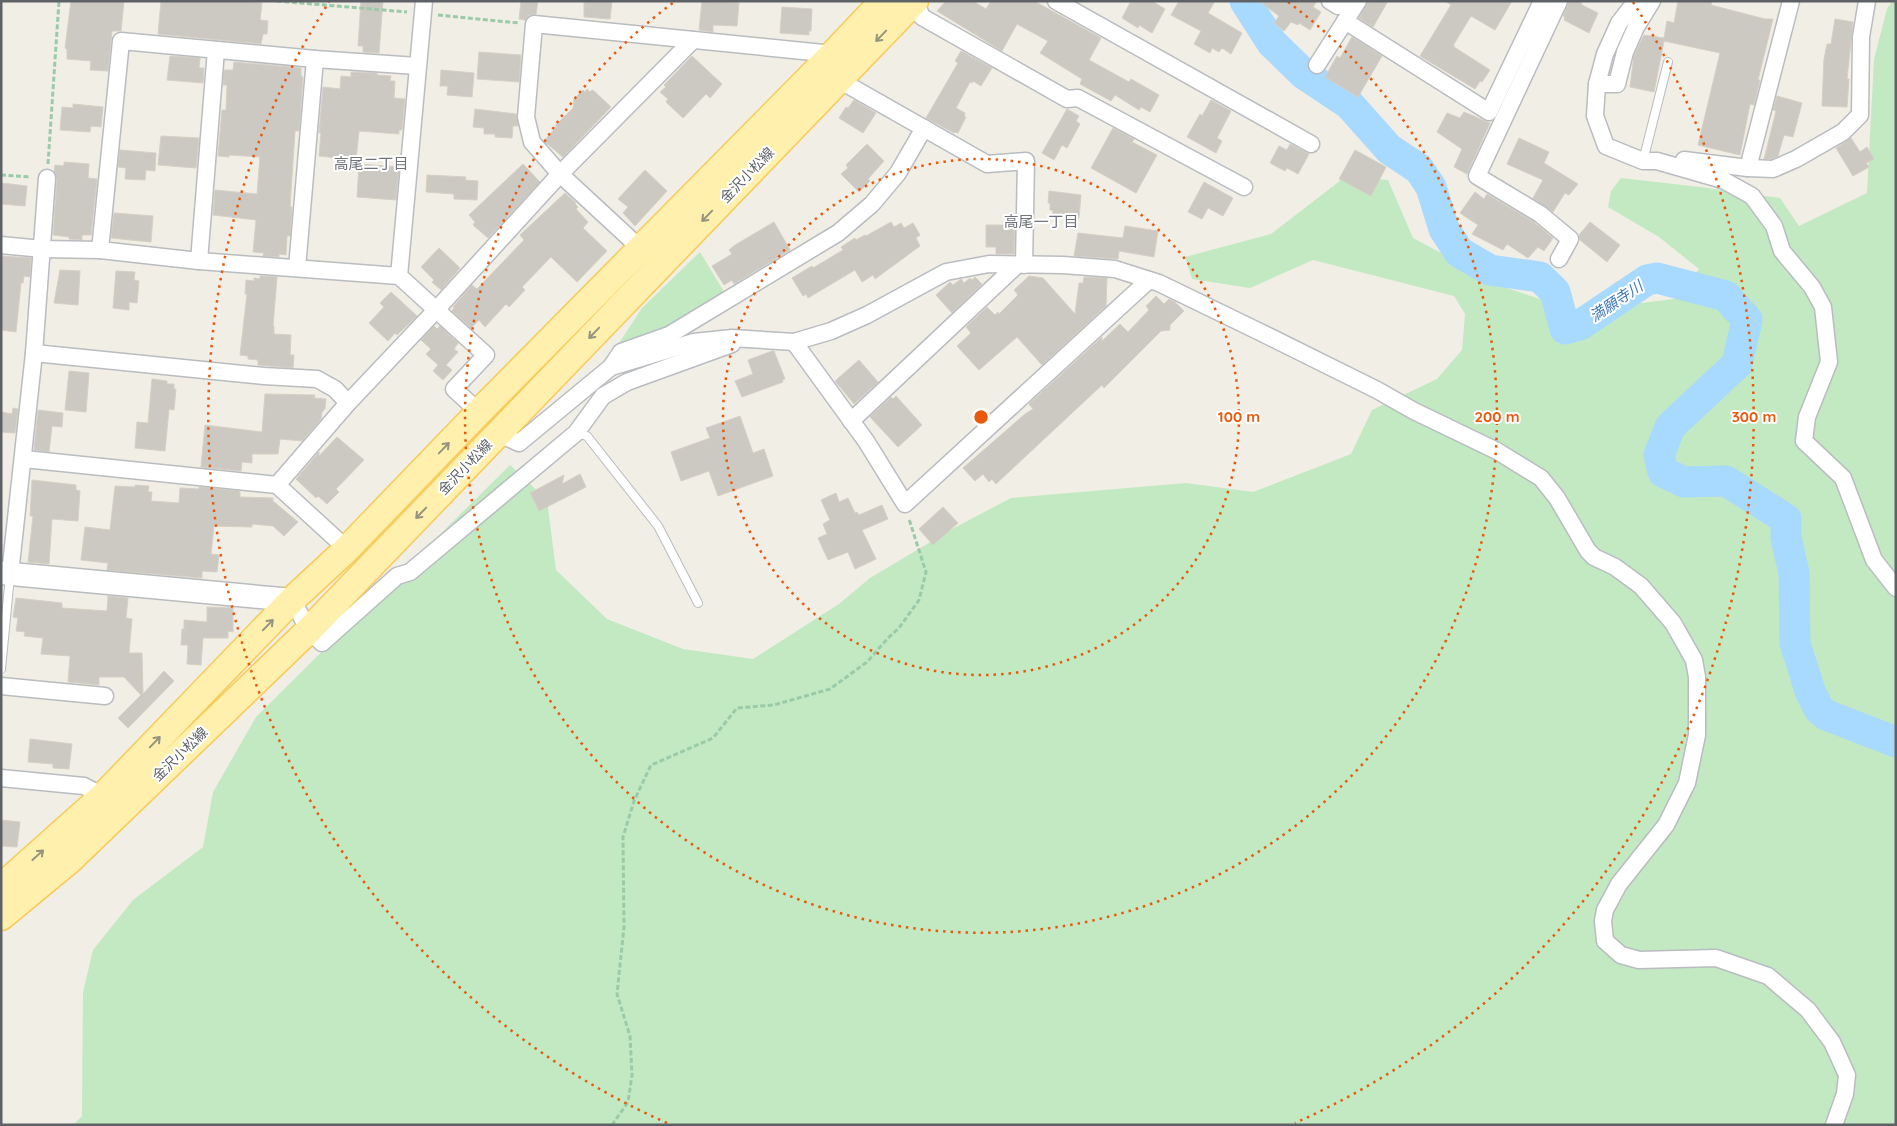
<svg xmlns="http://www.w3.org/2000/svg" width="1897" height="1126" viewBox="0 0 1897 1126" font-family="Quicksand,'Noto Sans JP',sans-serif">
	<rect width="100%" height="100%" fill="#f1eee6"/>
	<g fill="#c2e9c2">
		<polygon points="1892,1 1896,1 1896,1125 73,1125 82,1116 83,992 93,950 133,900 203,847 213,792 256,717 510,465 547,500 556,570 607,619 683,649 753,659 839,604 870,578 954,528 1011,498 1186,483 1253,492 1351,454 1372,410 1437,379 1462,350 1465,314 1454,296 1313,260 1250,288 1192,279 1185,257 1271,234 1345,177 1388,180 1413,238 1507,288 1540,299 1578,342 1625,305 1674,299 1699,269 1659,237 1608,207 1611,191 1621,178 1700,187 1780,198 1799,226 1867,193 1874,59 1887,9"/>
		<polygon points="700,252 726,295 660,332 618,345 642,308"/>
	</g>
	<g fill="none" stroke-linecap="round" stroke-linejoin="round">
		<polyline stroke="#a8d9ff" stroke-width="31" points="1245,1 1272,43 1304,74 1349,104 1389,149 1419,169 1431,187 1444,229 1459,252 1490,270 1540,277 1555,292 1565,329 1580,325 1647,280 1657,278 1726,296 1747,320 1737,364 1670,427 1659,455 1663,472 1684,482 1726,481 1786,519 1786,538 1794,573 1795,643 1810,691 1819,709 1826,715 1896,742"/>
	</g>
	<g fill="#ccc9c3" stroke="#d6d0c4">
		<polygon points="71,1 124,1 121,31 112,31 108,71 90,70 91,61 67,59 67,49 65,48"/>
		<polygon points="161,1 244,1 262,3 260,20 268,21 267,34 263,34 261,44 158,34"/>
		<polygon points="361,1 383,1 379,53 363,52 363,46 358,46"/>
		<polygon points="521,1 538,1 536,14 529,15 525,20 519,19"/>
		<polygon points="612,1 610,19 584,17 584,2"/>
		<polygon points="702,1 739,3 737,26 713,25 713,32 699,30"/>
		<polygon points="946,1 973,1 986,9 991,1 1034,1 1101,38 1089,60 1129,82 1131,79 1159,95 1150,112 1141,107 1139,110 1115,95 1111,101 1080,84 1082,79 1040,53 1048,41 1017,24 1002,51 937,11"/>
		<polygon points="1131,1 1152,1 1165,9 1152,33 1139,25 1138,28 1122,18"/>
		<polygon points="1179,1 1215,1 1208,13 1242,33 1231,54 1222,48 1219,52 1212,48 1210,53 1194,44 1201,31 1171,15"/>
		<polygon points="1259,1 1317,1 1313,7 1321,12 1310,30 1299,23 1298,25 1291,22 1284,31 1274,23 1279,16"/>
		<polygon points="1368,1 1388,1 1373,27 1359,18"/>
		<polygon points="1445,1 1512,1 1495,30 1471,16 1454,44 1454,47 1490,70 1482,82 1480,81 1475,89 1420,56 1451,5"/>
		<polygon points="1569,1 1580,1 1582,5 1598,13 1589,33 1564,20 1565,17 1563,16"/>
		<polygon points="1678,1 1712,1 1711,5 1765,19 1773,19 1758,80 1760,80 1754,105 1750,104 1740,155 1698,145 1720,53 1664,41 1654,92 1630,87 1634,55 1644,35 1664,38 1667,21 1674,23"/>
		<polygon points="782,7 812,9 811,31 809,31 809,35 780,33"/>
		<polygon points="1835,19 1853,22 1847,79 1849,79 1847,107 1822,106 1824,59 1827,44 1831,44"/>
		<polygon points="1352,37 1382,56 1358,97 1325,77 1337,56 1340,58"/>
		<polygon points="961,51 992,68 981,86 973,81 972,83 970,82 956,108 965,113 964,116 966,117 958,133 955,132 954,133 926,118 958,63 955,61"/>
		<polygon points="479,52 521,55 519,82 477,79"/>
		<polygon points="170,56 200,58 199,68 204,68 203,83 167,80"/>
		<polygon points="692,56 722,84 710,98 706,94 683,118 666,102 668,99 660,92 666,87 664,85"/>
		<polygon points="234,62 301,68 301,76 303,77 299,131 295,131 290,207 292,207 290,236 287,236 286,255 279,254 279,257 263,256 264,253 253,252 256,220 213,215 215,190 257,194 260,157 229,155 229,157 218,156 222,110 226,110 227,85 223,85 224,70 233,70"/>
		<polygon points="441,70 474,73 472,97 447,95 448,86 440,86"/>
		<polygon points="351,72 377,73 377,75 391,76 390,81 395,81 394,98 405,99 402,130 399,130 399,134 359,131 356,160 319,156 321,133 319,133 323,87 340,89 341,76 351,77"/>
		<polygon points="587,89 590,92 592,90 594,91 611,107 563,157 544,141 557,126 555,126 573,108 574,99 583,90 585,92"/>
		<polygon points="1777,96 1802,103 1793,137 1784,135 1778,156 1771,159 1764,159 1776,111 1773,110"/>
		<polygon points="854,100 876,113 863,133 839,118 846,107 848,108"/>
		<polygon points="1211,100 1231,111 1217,138 1222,141 1216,153 1187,137 1200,114 1202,116"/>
		<polygon points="73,104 103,107 101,127 91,126 90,132 60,130 62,107 73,108"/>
		<polygon points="475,109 516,114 518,126 513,126 512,138 495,137 495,134 484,134 484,128 473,127"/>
		<polygon points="1067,109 1079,116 1076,121 1080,124 1067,148 1062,145 1054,160 1042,153"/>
		<polygon points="1464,112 1490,123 1467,174 1454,167 1462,149 1437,132 1447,113 1460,118"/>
		<polygon points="1113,128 1134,139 1132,142 1157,155 1136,193 1091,168"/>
		<polygon points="161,136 199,138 196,168 158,165"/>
		<polygon points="1519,138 1549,152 1544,163 1578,184 1569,195 1565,193 1553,212 1533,198 1543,180 1507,164"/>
		<polygon points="1851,138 1860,152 1867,147 1874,159 1866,163 1869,167 1853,176 1836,148"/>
		<polygon points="867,144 884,161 868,179 870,181 859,192 841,174 848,168 846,165"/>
		<polygon points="1290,144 1309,154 1298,174 1287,168 1285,171 1270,163 1279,146 1287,150"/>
		<polygon points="120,150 156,153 155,171 146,170 145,180 125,179 126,168 118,167"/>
		<polygon points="1355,150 1386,167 1371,196 1339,179"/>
		<polygon points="64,162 89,164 88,178 97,179 91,235 82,235 82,240 69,239 69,237 53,235 57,179 54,172 55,165 64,166"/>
		<polygon points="359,164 399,167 396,200 357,197"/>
		<polygon points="523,164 540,182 488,238 473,225 475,222 469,215"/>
		<polygon points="645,170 667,191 635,226 623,213 628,207 618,199"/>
		<polygon points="427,175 466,177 465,180 478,181 477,200 454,199 454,194 426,192"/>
		<polygon points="1204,182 1233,198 1223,216 1208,208 1202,219 1188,212"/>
		<polygon points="1,183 27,186 25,206 1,204"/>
		<polygon points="1049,191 1081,195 1079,218 1052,216 1053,210 1050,210 1050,203 1048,203"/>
		<polygon points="1475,192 1484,199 1487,194 1534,222 1553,238 1544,251 1538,247 1528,258 1507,244 1503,250 1472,234 1478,225 1460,213"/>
		<polygon points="565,193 576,203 575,204 578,207 576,209 588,222 583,228 607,251 577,282 551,257 522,287 525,290 509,307 506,304 485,327 479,320 471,328 452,311 454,308 453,307 472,285 477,289 524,240 520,235"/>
		<polygon points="114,213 153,216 151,242 111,238"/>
		<polygon points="774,222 790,250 734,284 732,280 724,285 712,266 732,254 729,250 735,245"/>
		<polygon points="891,222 894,227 901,223 904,228 913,223 920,235 916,238 920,246 875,279 873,275 862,282 855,270 808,298 806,294 803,296 792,278 812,266 813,268 843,250 841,247 855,238 856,240 865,235 866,236"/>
		<polygon points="1590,222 1620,245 1607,262 1580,240 1579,235"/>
		<polygon points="986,225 1015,225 1014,254 996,254 996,247 986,247"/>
		<polygon points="1125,226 1158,231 1154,257 1119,251 1118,259 1074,256 1078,233 1123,238"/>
		<polygon points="439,248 460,268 441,290 432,282 434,280 421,267"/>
		<polygon points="1,256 31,258 30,277 24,276 23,283 21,283 16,332 1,330"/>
		<polygon points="60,270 80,271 78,305 54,303"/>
		<polygon points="116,271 135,272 134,280 139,281 137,303 129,302 129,310 113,308"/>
		<polygon points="260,276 277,277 273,326 274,326 274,334 291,335 290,355 294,355 293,368 258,365 258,360 248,359 248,356 240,355 247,294 245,294 246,280 254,281 254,278 260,279"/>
		<polygon points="1029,276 1043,278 1075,314 1079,283 1083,283 1084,277 1107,278 1106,306 1042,365 1017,337 979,370 957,346 971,333 966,327 987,307 995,315 998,312 999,314 1018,295 1014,290"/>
		<polygon points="975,277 982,284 952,313 936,295 950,282 953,285 961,279 964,283 970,278 972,280"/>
		<polygon points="391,292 417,316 397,335 395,333 388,341 369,323 384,307 380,303"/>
		<polygon points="1156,296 1164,304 1169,299 1175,302 1184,311 1170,325 1170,330 1161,331 1104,388 1102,385 996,484 992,479 989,482 983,474 975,481 963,468 1025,414 1033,409 1029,404 1102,337 1102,341 1120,324 1128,332 1149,310 1146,306"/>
		<polygon points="434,326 437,329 440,326 458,343 454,349 458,352 446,365 452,370 443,380 433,371 438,365 426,354 431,349 421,340"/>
		<polygon points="772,351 774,351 785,379 782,380 783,382 742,397 735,381 753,374 748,360"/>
		<polygon points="859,360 878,382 854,404 835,381"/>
		<polygon points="69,371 89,373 86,412 65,410"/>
		<polygon points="152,379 167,381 167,384 174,384 174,389 176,389 174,410 169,409 165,451 135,448 137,422 148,423"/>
		<polygon points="265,394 315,395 314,398 326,399 325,409 322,412 321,419 302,441 280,439 278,454 252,454 252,463 242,462 241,471 201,467 205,425 262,432"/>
		<polygon points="896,396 922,425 898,447 870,417 891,397 893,399"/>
		<polygon points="13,408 18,409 15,433 1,432 1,412 12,414"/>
		<polygon points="38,410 63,413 62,427 52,426 49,452 34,450"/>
		<polygon points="740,416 753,453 764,449 773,476 718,496 709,471 681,481 671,452 710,438 706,428"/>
		<polygon points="337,437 364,460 336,489 339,492 327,504 318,496 316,498 296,479 319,452 319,456"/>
		<polygon points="580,474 586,487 539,511 530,493 564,475 562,484"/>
		<polygon points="32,480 76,485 76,490 80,491 78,521 52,519 49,564 28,562 33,516 30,516"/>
		<polygon points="135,485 149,486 148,492 152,492 151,501 179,503 180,488 199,489 199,487 240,491 240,497 273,498 273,501 298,522 284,536 273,526 252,524 252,527 214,526 211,554 219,555 217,572 202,571 202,578 107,570 108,563 81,560 85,527 110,530 115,486 135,487"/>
		<polygon points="836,493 839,502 848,498 855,513 857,512 859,515 882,505 888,519 862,530 876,559 855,569 848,552 828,560 818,538 827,534 823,524 830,520 821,500"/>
		<polygon points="943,507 958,523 933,545 919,529"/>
		<polygon points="108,596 128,598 126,618 132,619 129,653 142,653 143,694 164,671 174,681 128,728 118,718 141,695 124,677 99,677 99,685 68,682 70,656 41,654 43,638 24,636 25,632 16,631 18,618 13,617 16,598 62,603 62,608 107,611"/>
		<polygon points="207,607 233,608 233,632 228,631 228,638 203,638 201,665 187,664 188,645 181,645 182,629 184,629 184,620 207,622"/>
		<polygon points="30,739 72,744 69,769 53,768 53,764 28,762"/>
		<polygon points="1,820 20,822 17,847 1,846"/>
	</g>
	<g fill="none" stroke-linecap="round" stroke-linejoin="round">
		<defs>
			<g id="lane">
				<polyline points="1643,161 1668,62"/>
				<polyline points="576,433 587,436 658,526 698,603"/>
				<polyline points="1,669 10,576"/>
			</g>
			<g id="street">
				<polyline points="915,1 922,17 1067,99 1078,98 1244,187"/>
				<polyline points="1056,1 1311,144"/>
				<polyline points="1330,1 1338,6 1342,1"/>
				<polyline points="1559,1 1477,176 1540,214 1570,239 1559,259"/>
				<polyline points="1636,1 1619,23 1605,54 1597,84 1595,116 1606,146 1643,161 1657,161 1723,180 1752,196 1774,226 1782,251 1812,287 1823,307 1829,362 1807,417 1804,441 1843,478 1874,560 1896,588"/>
				<polyline points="1345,21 1489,112 1542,1"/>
				<polyline points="1317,65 1358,1"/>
				<polyline points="839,80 987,164 1026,161 1024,265"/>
				<polyline points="1597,84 1617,84 1625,52 1636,27 1652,1"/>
				<polyline points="1684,160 1748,168 1791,1"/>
				<polyline points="1748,168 1773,169 1796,159 1843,132 1860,115 1861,37 1867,1"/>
				<polyline points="1,245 42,249 100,250 199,261 399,276 486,355 454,389 479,412"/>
				<polyline points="640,248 560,174 532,142 526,117 534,24 833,54"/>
				<polyline points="100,250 121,41 315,59 417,66"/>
				<polyline points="199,261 216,50"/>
				<polyline points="297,268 315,59"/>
				<polyline points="399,276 424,1"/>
				<polyline points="794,342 866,441 905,504 1149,280"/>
				<polyline points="34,353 264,376 317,379 335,389 348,403"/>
				<polyline points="611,367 621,352 669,335 838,233 872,204 898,173 924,128"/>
				<polyline points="851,421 1017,265"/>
				<polyline points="497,433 519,443 611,367 694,342 732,338 794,342 831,331 867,315 946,272 989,264 1063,265 1115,269 1159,283 1262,333 1377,390 1414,411 1497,451 1541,478 1557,498 1588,551 1594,557 1615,567 1641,586 1673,623 1694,660 1697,677 1697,735 1687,783 1666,825 1619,884 1605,910 1603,921 1605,941 1621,955 1639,960 1716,958 1768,976 1808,1010 1832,1042 1847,1075 1845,1094 1834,1125"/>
				<polyline points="24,459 277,485 347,549"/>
				<polyline points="277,485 348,403 436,310 560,174 693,40"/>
				<polyline points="10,574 34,353 47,178"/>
				<polyline points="292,600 309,630 322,643 397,576 410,572 576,433 603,396 627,382 732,344"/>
				<polyline points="1,686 105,696"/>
				<polyline points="1,778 84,786 103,796"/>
			</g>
			<polyline id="secondary" points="1,573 292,600"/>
			<g id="primary">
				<polyline points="1,887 103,796 292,600 347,549 479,412 833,54 883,1"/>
				<polyline points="1,917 70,860 309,630 915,1"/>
			</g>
		</defs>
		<use href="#lane" stroke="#b9bcc0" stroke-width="10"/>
		<use href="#street" stroke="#b9bcc0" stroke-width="19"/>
		<use href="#secondary" stroke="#b8bbc0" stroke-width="25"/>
		<use href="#primary" stroke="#f8ca58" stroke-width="29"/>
		<g stroke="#9bcaa8" stroke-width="3" stroke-dasharray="5 2.5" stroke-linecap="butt">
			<polyline points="277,1 407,12"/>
			<polyline points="438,15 519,23"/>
			<polyline points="48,164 59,1"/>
			<polyline points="1,175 31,177"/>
			<polyline points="612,1125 628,1102 632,1075 630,1036 617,994 624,927 623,837 634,801 651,765 713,738 737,708 774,705 830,689 867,662 888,638 899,628 919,600 926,572 909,519"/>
		</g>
		<use href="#lane" stroke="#fff" stroke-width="8"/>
		<use href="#street" stroke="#fff" stroke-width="16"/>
		<use href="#secondary" stroke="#fff" stroke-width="22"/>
		<use href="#primary" stroke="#fff1ad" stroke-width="26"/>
	</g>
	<defs><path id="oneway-shaft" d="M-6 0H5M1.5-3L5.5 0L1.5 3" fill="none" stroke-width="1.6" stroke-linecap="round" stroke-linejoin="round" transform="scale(1.25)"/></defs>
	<g stroke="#969480">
		<use href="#oneway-shaft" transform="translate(881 36) rotate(134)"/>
		<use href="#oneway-shaft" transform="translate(707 216) rotate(134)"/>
		<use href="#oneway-shaft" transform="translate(594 333) rotate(134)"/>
		<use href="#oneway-shaft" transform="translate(444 448) rotate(-46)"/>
		<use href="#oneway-shaft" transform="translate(421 513) rotate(134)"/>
		<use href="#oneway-shaft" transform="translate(268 625) rotate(-46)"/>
		<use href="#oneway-shaft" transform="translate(155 742) rotate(-46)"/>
		<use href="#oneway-shaft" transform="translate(38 855) rotate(-42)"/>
	</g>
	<g fill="none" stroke="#e8590c" stroke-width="2.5" stroke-dasharray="2.5 5">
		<circle cx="981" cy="417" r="258"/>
		<path d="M1288 2A516 516 0 1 1 674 2"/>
		<path d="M667 1123A773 773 0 0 1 329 2M1633 2A773 773 0 0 1 1295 1123"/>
	</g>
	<g text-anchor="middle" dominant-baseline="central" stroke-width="4" stroke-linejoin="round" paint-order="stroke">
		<g font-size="14" fill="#5e6267" stroke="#fff">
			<text transform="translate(747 175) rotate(-46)">金沢小松線</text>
			<text transform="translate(465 467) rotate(-46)">金沢小松線</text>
			<text transform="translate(180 754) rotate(-44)">金沢小松線</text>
		</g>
		<g font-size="15" fill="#6f7479" stroke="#fff">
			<text x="371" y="163">高尾二丁目</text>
			<text x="1041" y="221">高尾一丁目</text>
		</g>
		<g font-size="15" font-style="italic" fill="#3f79b7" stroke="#fff">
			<text transform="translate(1616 301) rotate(-34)">満願寺川</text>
		</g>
	</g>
	<circle cx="981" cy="417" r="8" fill="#e8590c" stroke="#fff" stroke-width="2.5"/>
	<g font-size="15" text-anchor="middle" font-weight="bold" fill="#e8590c" stroke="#fff" stroke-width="4" stroke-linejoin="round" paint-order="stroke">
		<text x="1239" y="422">100 m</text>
		<text x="1497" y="422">200 m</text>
		<text x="1754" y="422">300 m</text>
	</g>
	<rect width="1897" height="1126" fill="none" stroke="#5e6267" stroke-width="5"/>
</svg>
